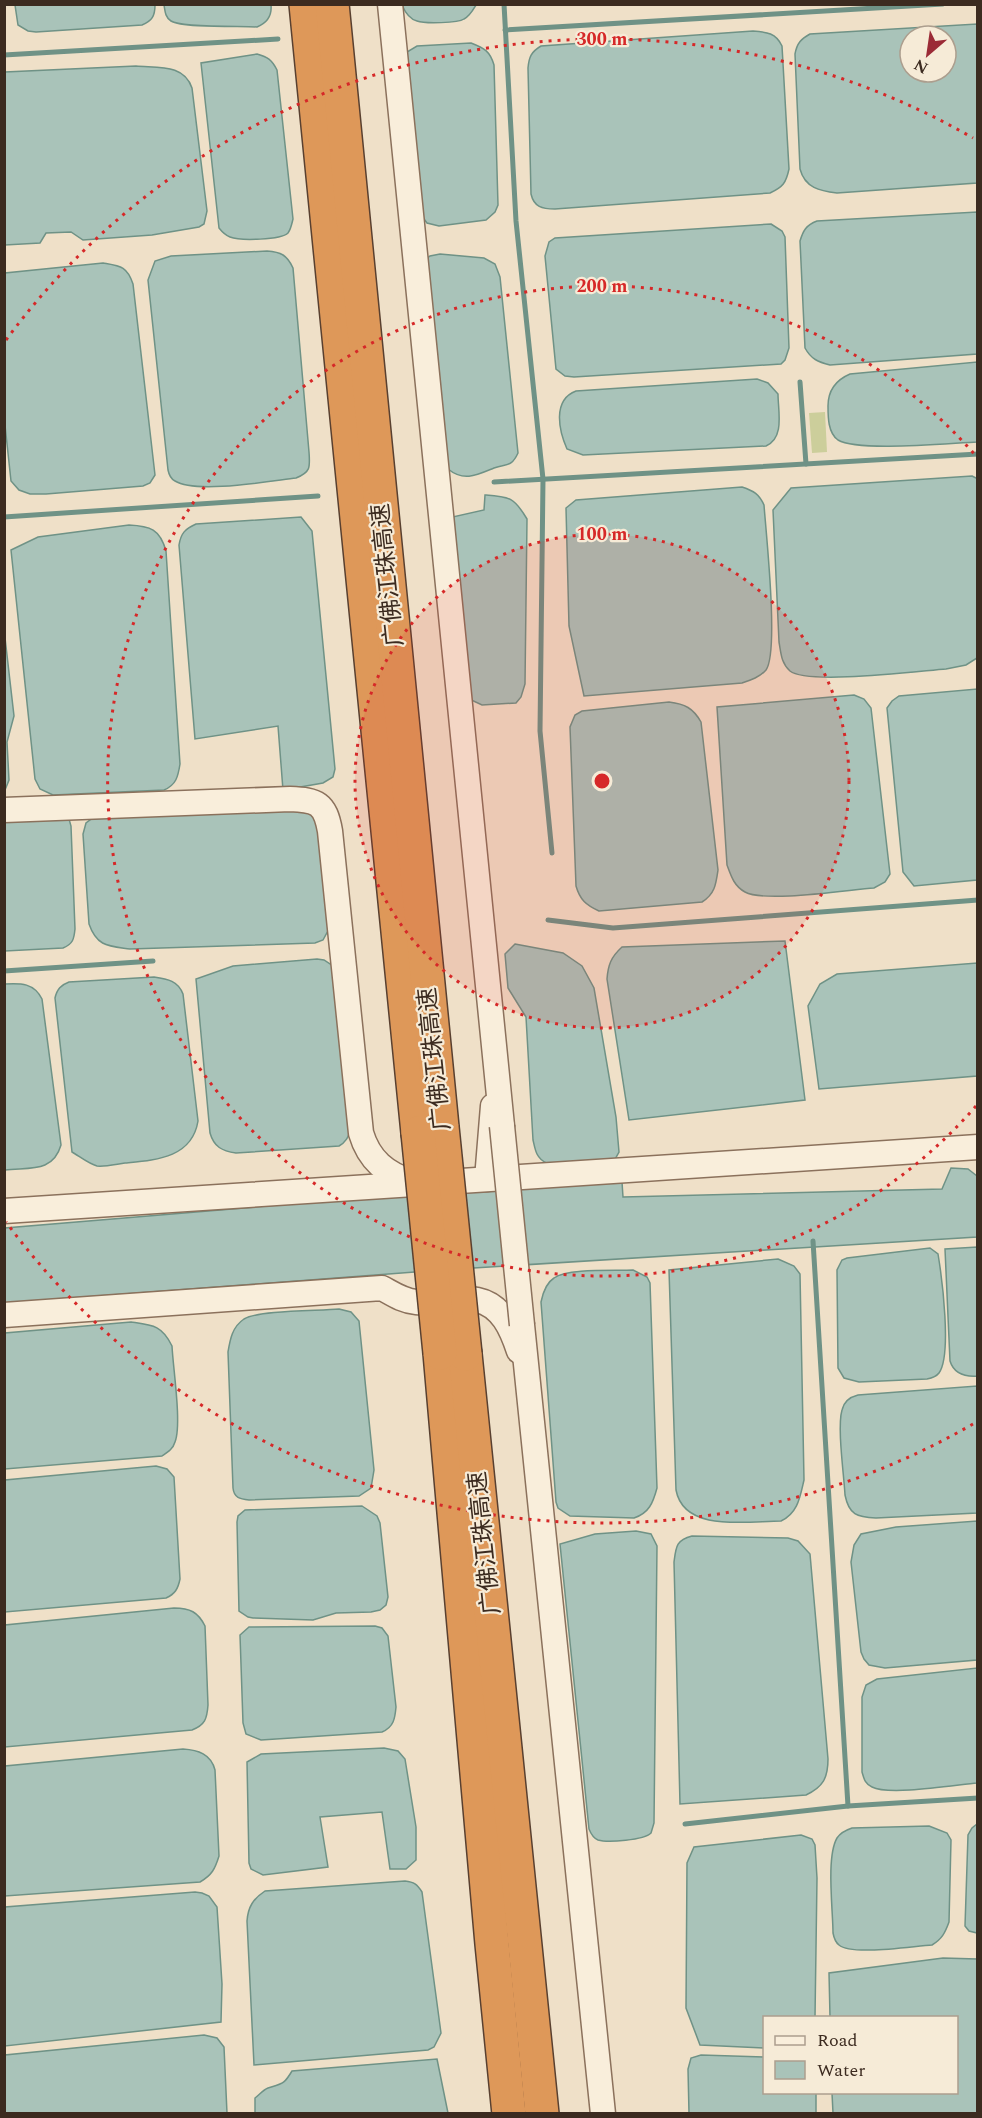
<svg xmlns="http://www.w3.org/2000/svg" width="982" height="2118" viewBox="0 0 982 2118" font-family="Spectral,'Noto Sans SC',serif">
	<rect width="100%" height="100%" fill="#efe0c8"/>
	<polygon fill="#ccce9b" points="825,412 827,452 812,453 809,413"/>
	<g fill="#a9c3b9" stroke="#6f9286" stroke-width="1.5" fill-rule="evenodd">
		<path d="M15,5H155C155,16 152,21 142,25L36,32L28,31L18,25Z"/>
		<path d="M164,5H271C272,15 267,23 257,27C241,26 182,28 171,21C165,17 165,11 164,5Z"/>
		<path d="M402,5H476C473,10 470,16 464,19C458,23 425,24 417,21C409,19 405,12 402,5Z"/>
		<path d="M977,24V183L837,193C820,191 805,188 800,169L795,54C797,43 801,39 810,34ZM910,36H946V72H910Z"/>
		<path d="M753,31C767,32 776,33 782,46L789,169C786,183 783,187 770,193L555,209C542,209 534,207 531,194L528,68C529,57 531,52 541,46Z"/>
		<path d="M471,43C484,48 490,51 494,65L498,205L495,212L486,220L439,226L427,223L421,215L404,58L407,52L417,46Z"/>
		<path d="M257,54C268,57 272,60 277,70L293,219C292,223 291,229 288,233C281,240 240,241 230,237C225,235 223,233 219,228L201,63Z"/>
		<path d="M136,66C159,68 184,64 192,88L207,211L204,224L199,227L152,235L83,240L71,232L46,233L40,243L5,245V72Z"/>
		<path d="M977,212V354L830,365C818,362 811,359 805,348L800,241C803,231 806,225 817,221Z"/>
		<polygon points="771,224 782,231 785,237 789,348 785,360 781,364 574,377 565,376 556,369 545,256 549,242 555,238"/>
		<path d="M267,251C281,252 287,255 293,268L309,452C310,467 311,472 296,478C270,481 196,494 175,481C171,479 169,475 168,470L148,280L155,261L171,256Z"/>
		<path d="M440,254L484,258L495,264L500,277L518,453C511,468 507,463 494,468C477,475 464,482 448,469L425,260L430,256Z"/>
		<path d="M103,263C120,266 127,266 133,284L155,475L150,483L143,486L46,494H30L19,490L11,481L4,416L5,273Z"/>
		<path d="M977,362V442C950,443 858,452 838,440C828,433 828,417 828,406C828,390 836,380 850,374Z"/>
		<path d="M757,379L768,383L778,394C778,411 785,438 766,446L583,455L567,449C559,431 552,400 576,391Z"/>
		<path d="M972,476L978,479L977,658L966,665L946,669C919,671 807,685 790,671C781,663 781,653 779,642L773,510L791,488Z"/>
		<path d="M742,487C754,491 759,494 764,505C766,533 779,652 766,670C760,677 751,680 742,683L584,696L569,626L566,508L576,500Z"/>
		<path d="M485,495C510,497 514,497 527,519L525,684L521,697L516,703L482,705L467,698L448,518L484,510Z"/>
		<path d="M301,517L312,531L335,769L333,777L323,783L283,790L278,726L195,739L179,545C181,533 185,529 196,524Z"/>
		<path d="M129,525C150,526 160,529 166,551L180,764C178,777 176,785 164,790L53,795L40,789L35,779L11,550L38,537Z"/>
		<polygon points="4,629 14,716 7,742 9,780 5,790"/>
		<polygon points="977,689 977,880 914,886 903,872 887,708 892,701 899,696"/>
		<path d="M854,695L864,699L871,708L890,874L885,882L874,888C847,890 765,903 745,892C734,886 731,876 727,865L717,707Z"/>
		<path d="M669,702C685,704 693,708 701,722L718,870C716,884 715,894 702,902L599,911C586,905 580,900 576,886L570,727L575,715L582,711Z"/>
		<path d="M296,807L317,815L330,927L323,940L315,943L130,949C109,946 97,947 89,924L83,834L86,823L94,817Z"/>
		<path d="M5,814L69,819L71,826L75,929C74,939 73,944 63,948L5,951Z"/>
		<path d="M785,941L805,1100L629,1120L607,979C608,965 611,957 622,947Z"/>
		<path d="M515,944L563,953L582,966L594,988L616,1117L619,1152L614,1161C594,1163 548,1176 537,1154C535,1150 534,1144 533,1140L526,1017L508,988L505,954Z"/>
		<path d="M317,959L324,960L333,966L351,1130C348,1137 346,1142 339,1146L236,1153C222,1151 214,1147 210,1133L196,979L233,966Z"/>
		<polygon points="977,963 977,1076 819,1089 808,1006 820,984 837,974"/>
		<path d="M154,977C168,979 178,981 183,994L198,1121C192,1158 156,1160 125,1163C117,1164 105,1167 97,1166C89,1164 79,1156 72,1152L55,998C57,989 61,985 69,982Z"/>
		<path d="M5,984C21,983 34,983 42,999L61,1145C53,1173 29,1167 5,1170Z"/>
		<polygon points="951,1168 968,1169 977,1176 977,1237 441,1270 5,1303 5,1228 434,1192 622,1182 623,1197 942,1189"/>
		<path d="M977,1247L978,1376C965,1377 954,1374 950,1361L945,1249Z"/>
		<path d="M930,1248L938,1254C942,1278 952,1355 939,1373C936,1377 932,1378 927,1379L859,1382L844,1378L838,1368L837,1270L842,1260L847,1258Z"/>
		<path d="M778,1259L794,1266L800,1274L804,1480C800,1497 798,1513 781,1521C748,1521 684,1533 676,1490L669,1270Z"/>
		<path d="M633,1270L647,1277L650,1283L657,1488C653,1503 649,1513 634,1518L570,1516L558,1508L556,1502L541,1302C543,1292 546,1283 554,1278C568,1268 615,1271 633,1270Z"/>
		<path d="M339,1309L351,1312L359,1321L374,1470L371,1488L359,1496L249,1500C240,1499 234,1498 233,1488L228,1352C230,1340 232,1327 244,1319C260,1310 318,1311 339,1309Z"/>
		<path d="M131,1322C152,1325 162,1325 172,1346C173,1368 182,1424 175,1442C173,1449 168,1452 162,1456L5,1469V1333Z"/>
		<path d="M977,1386V1513L876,1518C857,1517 849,1515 845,1495C844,1475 837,1427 842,1410C844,1401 850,1397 858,1395Z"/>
		<path d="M156,1466L167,1469L174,1477L180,1579C178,1589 175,1594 166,1598L5,1612V1480Z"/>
		<polygon points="362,1506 377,1516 380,1523 388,1597 386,1605 380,1610 371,1612 336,1613 313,1620 253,1618 248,1617 239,1611 237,1522 238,1516 245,1510"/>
		<polygon points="977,1521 977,1660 885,1668 869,1665 864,1659 861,1652 851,1562 854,1545 861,1534 896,1527"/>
		<path d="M636,1531L651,1534L657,1546L654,1823L651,1833C644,1840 608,1843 598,1840C593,1838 591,1834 589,1829L560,1544L595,1534Z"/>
		<path d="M692,1536L788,1538L798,1541L810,1554L828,1759C828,1778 823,1787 806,1795L680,1804L674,1562C676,1547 676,1540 692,1536Z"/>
		<path d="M174,1608C190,1608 198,1612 205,1626L208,1705C207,1719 205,1725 192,1730L5,1747V1625Z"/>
		<path d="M375,1626L382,1628L388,1636L396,1707C395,1718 394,1727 382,1732L261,1740L246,1734L243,1723L240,1635L249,1627Z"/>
		<path d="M977,1668V1783C955,1785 889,1796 872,1787C865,1784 864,1779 862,1772V1697L866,1685L877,1679Z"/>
		<polygon points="384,1748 398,1751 405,1759 416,1827 416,1860 406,1869 390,1869 382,1812 320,1817 328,1867 263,1875 251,1869 249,1863 247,1762 261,1754"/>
		<path d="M183,1749C198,1750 211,1754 215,1770L219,1856C215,1869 212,1875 200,1882L5,1896V1766Z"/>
		<polygon points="977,1824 977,1933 969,1931 965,1926 968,1835 972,1828"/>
		<path d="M929,1826L947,1833L951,1840L949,1922C945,1933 942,1939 932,1945C913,1946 852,1956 839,1945C835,1942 834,1938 833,1933C833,1910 826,1857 837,1838C841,1832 846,1830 852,1828Z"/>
		<polygon points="801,1835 812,1839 815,1845 817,1878 815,2017 764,2018 764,2048 700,2045 686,2008 687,1863 694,1847"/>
		<path d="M405,1881C414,1882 417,1884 422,1892L441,2033L434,2047L428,2050L254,2065L247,1921C248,1907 253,1899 265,1891Z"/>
		<polygon points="195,1892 202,1893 209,1896 217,1907 222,1984 221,2022 5,2046 5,1907"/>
		<polygon points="943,1958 977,1959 977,2113 833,2113 832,2093 956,2092 956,2018 830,2017 829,1973"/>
		<polygon points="204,2035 217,2038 224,2047 227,2113 5,2113 5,2055"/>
		<polygon points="701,2055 764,2057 764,2092 816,2093 816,2113 689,2113 688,2069 691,2058"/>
		<path d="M437,2059L448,2113H255V2098C259,2095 263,2090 268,2088C282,2083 283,2086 292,2071Z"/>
	</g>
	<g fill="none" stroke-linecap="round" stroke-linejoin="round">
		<g stroke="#6f9286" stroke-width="5">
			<polyline points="504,4 516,221 543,479 540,731 552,853"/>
			<polyline points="505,30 943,4"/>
			<polyline points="4,55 278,39"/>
			<polyline points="800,382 806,464"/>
			<polyline points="494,482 978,454"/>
			<polyline points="4,517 318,496"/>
			<polyline points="548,920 613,928 978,900"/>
			<polyline points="4,971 153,961"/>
			<polyline points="813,1241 848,1806"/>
			<polyline points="685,1824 848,1806 978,1798"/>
		</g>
		<defs>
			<g id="minor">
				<polyline points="390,4 502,1126"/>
				<path d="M4,810L290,799C317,800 325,803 330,831L361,1133C369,1160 386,1174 412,1182"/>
				<polyline points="487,1179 493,1106"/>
				<polyline points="4,1211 978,1147"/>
				<path d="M4,1315L382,1288C393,1294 403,1301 416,1302C435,1304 459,1296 477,1300C502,1305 512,1330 519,1351"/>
				<polyline points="522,1325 603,2114"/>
			</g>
			<g id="highway">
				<polyline points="306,4 418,1133"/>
				<polyline points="332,4 442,1127"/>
				<polyline points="440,1353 492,1944 509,2114"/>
				<polyline points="465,1354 542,2114"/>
			</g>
		</defs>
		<use href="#minor" stroke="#8b715c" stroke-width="27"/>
		<use href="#highway" stroke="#594030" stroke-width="36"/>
		<use href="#minor" stroke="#f9eedb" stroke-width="24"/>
		<use href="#highway" stroke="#de9859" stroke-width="33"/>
		<defs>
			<polyline id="minor-bridge" points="502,1126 522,1325"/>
			<g id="highway-bridge">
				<polyline points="442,1127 465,1354"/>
				<polyline points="418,1133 440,1353"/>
			</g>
		</defs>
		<use href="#minor-bridge" stroke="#8b715c" stroke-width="27" stroke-linecap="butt"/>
		<use href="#highway-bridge" stroke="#594030" stroke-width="36" stroke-linecap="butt"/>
		<use href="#minor-bridge" stroke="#f9eedb" stroke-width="24"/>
		<use href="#highway-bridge" stroke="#de9859" stroke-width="33"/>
	</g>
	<circle cx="602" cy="781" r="247" fill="#d62828" fill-opacity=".12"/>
	<g fill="none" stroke="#d62828" stroke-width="3" stroke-dasharray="3 6">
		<circle cx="602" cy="781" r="247"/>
		<path d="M976 1106A495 495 0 1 1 976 456"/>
		<path d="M973 1424A742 742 0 0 1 6 1222M6 340A742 742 0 0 1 973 138"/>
	</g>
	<g text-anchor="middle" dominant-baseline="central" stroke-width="4.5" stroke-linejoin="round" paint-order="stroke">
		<g font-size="24" fill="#3c2b20" stroke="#f6ebd7">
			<text transform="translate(388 575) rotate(-96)">广佛江珠高速</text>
			<text transform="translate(435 1059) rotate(-96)">广佛江珠高速</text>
			<text transform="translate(485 1543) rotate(-96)">广佛江珠高速</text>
		</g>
	</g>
	<circle cx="602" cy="781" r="9" fill="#d62828" stroke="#f6ebd7" stroke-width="3"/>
	<g font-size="18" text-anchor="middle" font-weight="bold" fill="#d62828" stroke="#f6ebd7" stroke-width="4.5" stroke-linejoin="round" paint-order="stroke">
		<text x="602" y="45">300 m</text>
		<text x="602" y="292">200 m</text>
		<text x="602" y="540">100 m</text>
	</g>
	<rect width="982" height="2118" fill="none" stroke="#3c2b20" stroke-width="12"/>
	<rect x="763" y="2016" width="195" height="78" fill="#f6ebd7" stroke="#ac9e8e" stroke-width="1.5"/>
	<rect x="775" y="2036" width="30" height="9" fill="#f9eedb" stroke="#ac9e8e" stroke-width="1.5"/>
	<text x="817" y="2046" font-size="18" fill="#3c2b20">Road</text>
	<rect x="775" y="2061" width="30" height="18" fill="#a9c3b9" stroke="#ac9e8e" stroke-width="1.5"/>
	<text x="817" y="2076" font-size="18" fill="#3c2b20">Water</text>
	<g transform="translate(928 54) rotate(209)"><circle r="28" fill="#f6ebd7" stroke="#ac9e8e" stroke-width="1.5"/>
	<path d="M0-4.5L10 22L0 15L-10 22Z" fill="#9b2b36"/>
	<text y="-9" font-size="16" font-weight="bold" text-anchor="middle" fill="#3c2b20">N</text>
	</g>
</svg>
